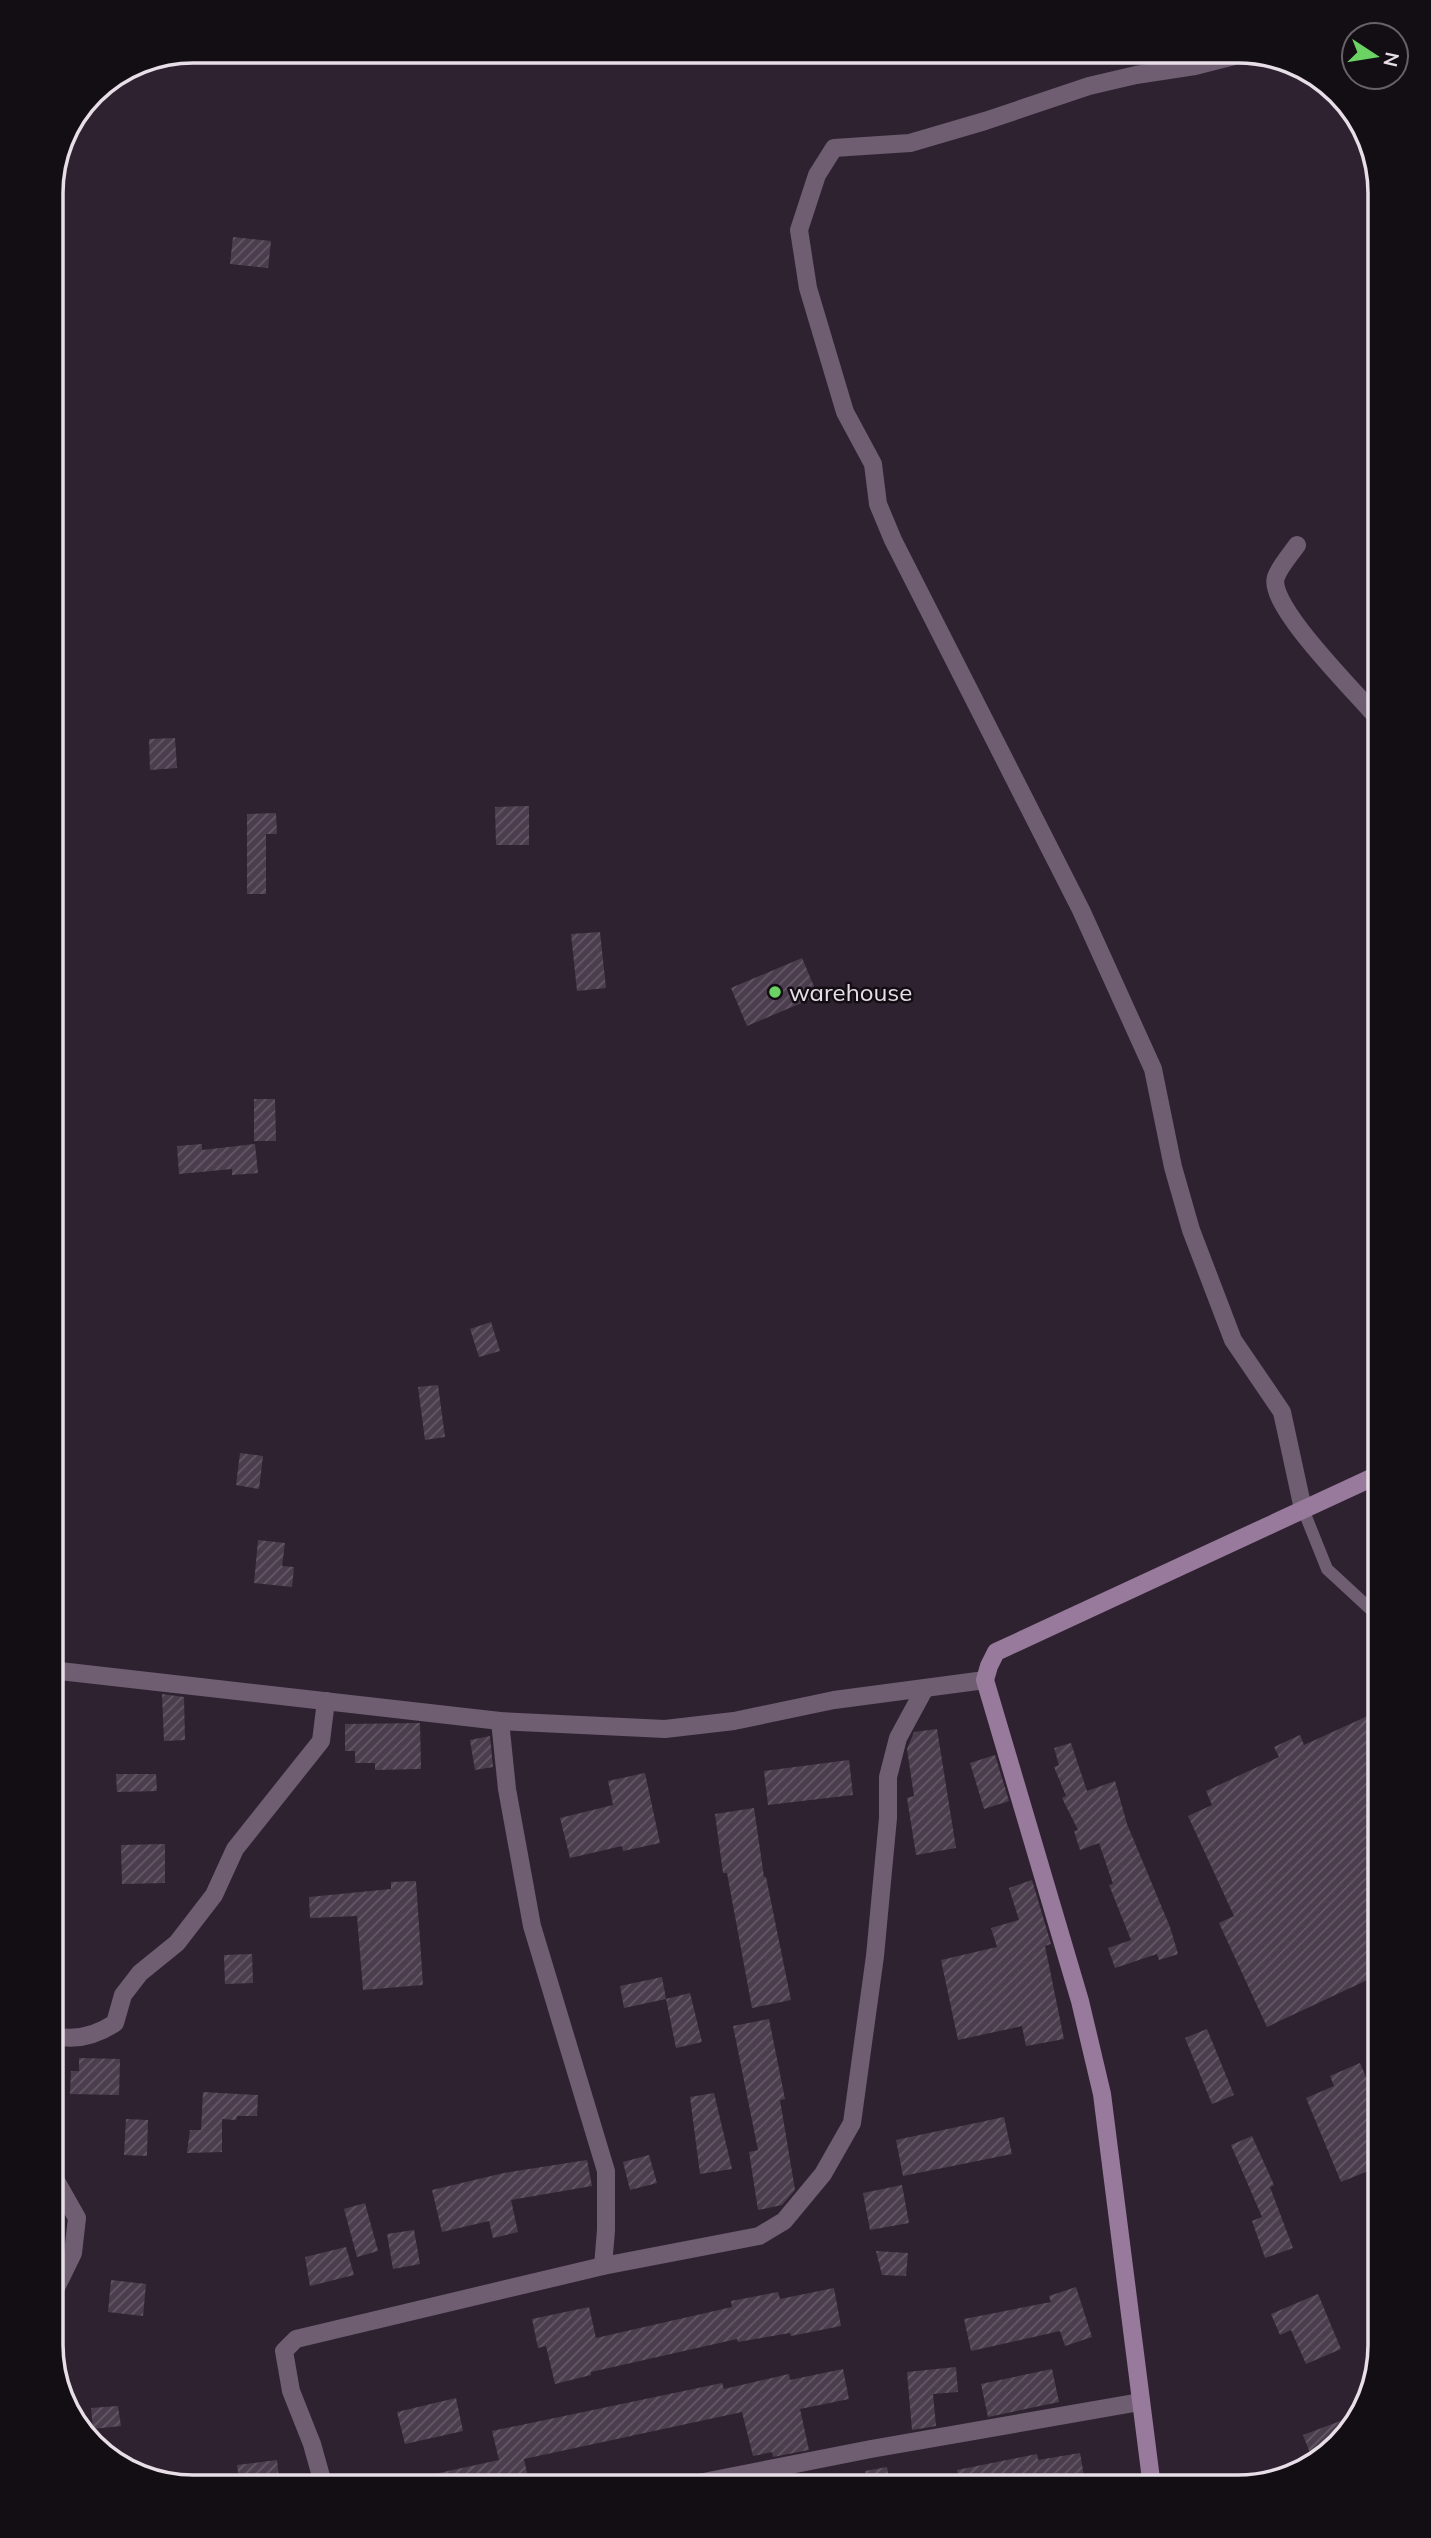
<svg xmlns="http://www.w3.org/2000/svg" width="1431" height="2538" viewBox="0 0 1431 2538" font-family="Mulish,sans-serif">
	<defs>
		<pattern id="building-hatch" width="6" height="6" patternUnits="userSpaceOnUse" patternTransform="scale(1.75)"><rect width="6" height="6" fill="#4b3d4d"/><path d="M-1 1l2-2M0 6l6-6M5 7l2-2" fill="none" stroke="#655967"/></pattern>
	</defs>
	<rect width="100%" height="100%" fill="#2f2230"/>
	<g fill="url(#building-hatch)">
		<polygon points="233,237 271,241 268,268 230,264"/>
		<polygon points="175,738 177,768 150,770 149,739"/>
		<polygon points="529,806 529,845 496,845 495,807"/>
		<polygon points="276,813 277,834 266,834 266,894 247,894 247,814"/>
		<polygon points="600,932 606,988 577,991 571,934"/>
		<polygon points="802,958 818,996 747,1026 731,988"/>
		<polygon points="254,1099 275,1099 276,1141 254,1141"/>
		<polygon points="202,1144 202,1150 255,1144 258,1173 232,1175 232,1169 179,1174 177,1146"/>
		<polygon points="491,1322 500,1351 479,1357 470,1329"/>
		<polygon points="438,1385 445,1437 425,1440 418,1387"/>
		<polygon points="240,1453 263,1456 259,1489 236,1485"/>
		<polygon points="258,1540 285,1543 282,1566 294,1567 292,1587 254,1583"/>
		<polygon points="162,1694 184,1697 185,1740 164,1741"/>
		<polygon points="1372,1714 1380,1732 1380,1974 1267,2027 1219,1923 1234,1916 1188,1816 1212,1805 1206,1791 1279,1757 1274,1747 1300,1735 1304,1745"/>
		<polygon points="420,1723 421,1769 375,1770 375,1763 355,1763 355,1751 345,1751 345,1724"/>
		<polygon points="937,1729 956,1848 916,1855 907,1798 914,1796 907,1749 914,1732"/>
		<polygon points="490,1736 493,1767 475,1770 470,1740"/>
		<polygon points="1071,1743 1087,1791 1115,1781 1127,1824 1170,1927 1178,1954 1159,1960 1157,1954 1115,1968 1108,1948 1131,1940 1109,1885 1113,1884 1099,1843 1080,1850 1074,1831 1078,1830 1062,1798 1066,1796 1054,1767 1059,1765 1054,1748"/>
		<polygon points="995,1755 1009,1801 984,1809 970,1763"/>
		<polygon points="849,1760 853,1795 768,1805 764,1771"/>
		<polygon points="645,1773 660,1843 623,1851 622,1846 570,1858 560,1818 613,1805 608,1781"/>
		<polygon points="116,1774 156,1774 157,1791 117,1792"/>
		<polygon points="754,1808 764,1877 766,1877 791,2000 752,2008 727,1873 723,1873 715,1814"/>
		<polygon points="165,1844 165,1883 122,1884 121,1845"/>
		<polygon points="1032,1880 1051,1944 1045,1946 1064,2039 1026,2046 1022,2026 958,2040 941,1960 997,1947 991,1928 1019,1920 1009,1888"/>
		<polygon points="416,1881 423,1985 363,1990 357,1916 310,1918 309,1897 391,1889 391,1882"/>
		<polygon points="252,1954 253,1983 225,1984 224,1955"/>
		<polygon points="662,1977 666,1999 624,2008 620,1986"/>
		<polygon points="690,1993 702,2042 676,2048 666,1999"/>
		<polygon points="769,2019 785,2099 780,2100 795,2190 782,2205 758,2210 749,2152 758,2150 733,2026"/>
		<polygon points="1207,2029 1234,2095 1212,2104 1185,2038"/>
		<polygon points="79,2058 120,2059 119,2095 70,2094 71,2071 79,2071"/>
		<polygon points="1360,2063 1380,2110 1380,2168 1373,2169 1341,2182 1306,2098 1334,2086 1330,2076"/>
		<polygon points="203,2092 258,2095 257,2116 237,2116 236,2120 222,2119 222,2152 187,2153 190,2130 201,2130"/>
		<polygon points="714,2093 732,2169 700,2174 690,2097"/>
		<polygon points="1004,2117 1012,2154 903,2176 896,2140"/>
		<polygon points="126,2119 148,2120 147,2156 124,2155"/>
		<polygon points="1252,2136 1274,2185 1270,2187 1293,2248 1265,2258 1252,2221 1262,2217 1231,2145"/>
		<polygon points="649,2155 657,2183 630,2190 623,2162"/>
		<polygon points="587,2160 592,2186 511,2200 518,2232 493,2238 489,2221 442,2232 432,2190 504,2173"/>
		<polygon points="902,2185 909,2223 870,2230 863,2193"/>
		<polygon points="365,2203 378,2251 357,2257 344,2209"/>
		<polygon points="414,2230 420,2264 393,2269 387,2234"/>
		<polygon points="346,2247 354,2275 310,2286 305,2257"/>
		<polygon points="876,2251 908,2253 906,2276 882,2275"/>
		<polygon points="111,2280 146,2284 143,2316 108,2312"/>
		<polygon points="1076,2287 1092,2337 1065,2346 1060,2331 971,2351 964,2319 1051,2302 1049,2296"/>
		<polygon points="834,2288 841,2326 791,2336 790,2333 738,2342 737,2339 591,2372 591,2375 555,2384 546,2346 538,2348 532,2319 589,2307 596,2338 732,2307 731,2301 778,2292 780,2299"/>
		<polygon points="1318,2294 1341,2349 1306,2364 1291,2330 1280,2335 1271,2314"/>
		<polygon points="956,2367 958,2392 933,2394 936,2426 912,2430 907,2372"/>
		<polygon points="843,2369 849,2399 800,2409 809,2450 773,2457 772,2452 753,2456 742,2412 524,2459 530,2487 412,2487 411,2479 499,2460 492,2431 722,2383 724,2389 789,2374 790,2380"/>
		<polygon points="1052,2369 1059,2402 988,2417 981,2384"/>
		<polygon points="456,2398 463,2431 405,2444 397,2412"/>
		<polygon points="118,2406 121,2426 93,2429 91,2408"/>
		<polygon points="1359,2414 1356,2423 1313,2461 1303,2435"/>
		<polygon points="1080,2453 1085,2482 1052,2487 960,2487 957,2470 1037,2454 1038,2460"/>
		<polygon points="277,2460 280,2487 240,2487 237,2465"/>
		<polygon points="887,2467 890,2487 868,2487 865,2471"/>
	</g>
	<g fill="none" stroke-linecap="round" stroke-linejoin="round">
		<polyline stroke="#6f5d72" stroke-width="12" points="1303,1509 1327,1569 1380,1618"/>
		<g stroke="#6f5d72" stroke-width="18">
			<polyline points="1250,52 1195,66 1136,75 1089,86 985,121 910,143 834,148 817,175 799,230 808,288 845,412 873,464 878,504 893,540 1081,910 1153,1069 1173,1167 1191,1230 1233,1340 1282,1412 1303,1509"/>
			<path d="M1297,545C1291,554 1280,566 1276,577C1266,605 1360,696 1380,721"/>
			<polyline points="51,1670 500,1721 665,1729 734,1721 834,1700 985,1680"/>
			<polyline points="51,1696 51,1687"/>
			<polyline points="500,1721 507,1789 532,1926 606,2171 606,2230 603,2266"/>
			<path d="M54,2036C76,2041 97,2035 115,2023L123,1995L140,1973L177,1943L214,1895L235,1849L321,1741L326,1701"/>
			<polyline points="51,2066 54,2036 51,1992"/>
			<polyline points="51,2298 73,2253 77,2218 51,2172"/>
			<polyline points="324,2487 312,2444 291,2391 284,2351 296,2339 603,2266 759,2236 784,2221 823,2174 852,2123 875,1956 888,1818 888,1777 898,1738 924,1690"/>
			<polyline points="678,2487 871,2449 1140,2402"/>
		</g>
		<polyline stroke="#987a9c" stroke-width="18" points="1152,2487 1102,2094 1080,2001 985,1680 989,1666 996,1652 1380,1474"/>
	</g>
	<circle fill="#6ad363" stroke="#130e14" stroke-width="2.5" cx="775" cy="992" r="7"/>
	<g text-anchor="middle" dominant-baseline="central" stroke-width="5" stroke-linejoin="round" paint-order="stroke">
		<g font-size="24" fill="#e7dee8" stroke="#130e14" text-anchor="start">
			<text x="789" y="992">warehouse</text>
		</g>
	</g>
	<path d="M0 0H1431V2538H0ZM193 63H1238A130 130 0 0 1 1368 193V2345A130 130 0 0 1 1238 2475H193A130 130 0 0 1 63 2345V193A130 130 0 0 1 193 63Z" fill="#130e14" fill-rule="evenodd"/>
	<path fill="none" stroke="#e7dee8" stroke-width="3.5" d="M193 63H1238A130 130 0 0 1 1368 193V2345A130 130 0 0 1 1238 2475H193A130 130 0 0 1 63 2345V193A130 130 0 0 1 193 63Z"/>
	<g transform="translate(1375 56) rotate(102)"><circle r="33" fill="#130e14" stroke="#686169" stroke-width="2"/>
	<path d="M0-5L12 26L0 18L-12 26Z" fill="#6ad363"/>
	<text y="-10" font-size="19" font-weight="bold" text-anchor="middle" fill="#e7dee8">N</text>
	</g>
</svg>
